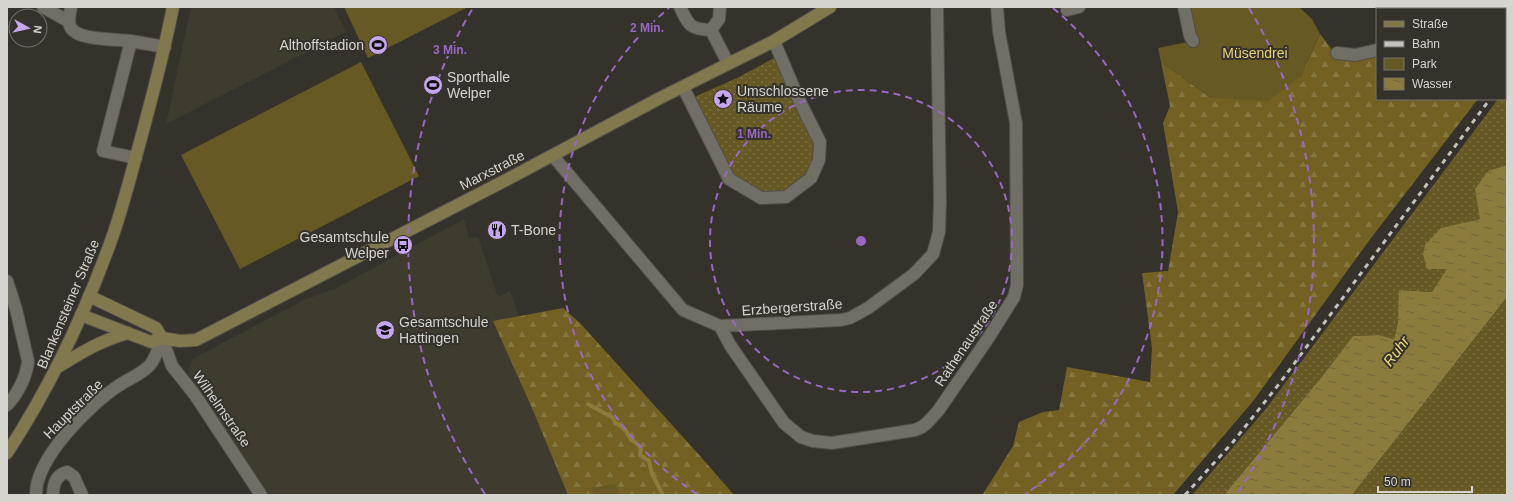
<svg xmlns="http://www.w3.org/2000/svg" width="1514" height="502" viewBox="0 0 1514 502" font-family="Helvetica,sans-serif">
	<defs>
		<pattern id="grass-dots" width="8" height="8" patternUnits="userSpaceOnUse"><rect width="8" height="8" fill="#675924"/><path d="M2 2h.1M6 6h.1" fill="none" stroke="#7c7043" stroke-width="1.8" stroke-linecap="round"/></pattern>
		<pattern id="forest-firs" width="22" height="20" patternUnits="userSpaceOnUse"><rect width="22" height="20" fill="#726122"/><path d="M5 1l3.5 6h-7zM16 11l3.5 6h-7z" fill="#857741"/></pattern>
		<pattern id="water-ripples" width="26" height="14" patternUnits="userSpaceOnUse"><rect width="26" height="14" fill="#8b7b3d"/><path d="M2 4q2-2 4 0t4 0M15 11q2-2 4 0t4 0" fill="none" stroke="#71663d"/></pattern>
	</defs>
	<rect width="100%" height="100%" fill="#34322b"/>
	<g fill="#3f3b2e">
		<polygon points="191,7 334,7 346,32 166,124"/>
		<polygon points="464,219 469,238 478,237 498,297 510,291 514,301 544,401 574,490 564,495 268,495 188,374 192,359 304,300 334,289"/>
	</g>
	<g fill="url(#grass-dots)">
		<polygon points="776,57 818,143 817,159 808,176 786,192 757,193 731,175 692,98 737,78"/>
		<polygon points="1507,86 1507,165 1488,171 1480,219 1442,228 1448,269 1432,292 1400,290 1398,322 1394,339 1379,335 1353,336 1320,379 1224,495 1192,495 1265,410 1498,99 1505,99 1505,89"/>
		<polygon points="1507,297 1507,495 1352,495"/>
	</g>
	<g fill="url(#forest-firs)">
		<polygon points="1434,7 1507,7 1507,61 1505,64 1505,9 1433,9"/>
		<polygon points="1320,34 1340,60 1371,58 1377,56 1377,99 1478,99 1368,242 1254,400 1173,495 980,495 983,494 1013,446 1019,422 1043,412 1059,410 1067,367 1150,382 1152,348 1142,273 1168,271 1178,212 1163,123 1170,106 1161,62 1211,98 1300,77"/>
		<polygon points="563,308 580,323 701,457 734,495 568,495 532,408 493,321"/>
	</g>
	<g fill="#675924">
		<polygon points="344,7 468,7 368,58"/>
		<polygon points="1190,7 1299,7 1312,19 1320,34 1300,77 1268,101 1211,98 1161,62 1158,48 1193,41"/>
		<polygon points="361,62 419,176 240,269 181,155"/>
		<polygon points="615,484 620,495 594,495 591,488"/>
	</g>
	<polygon fill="url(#water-ripples)" points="1507,165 1507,297 1352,495 1224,495 1320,379 1353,336 1379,335 1394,339 1398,322 1399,290 1432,292 1447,269 1427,269 1423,254 1425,245 1441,228 1480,219 1475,189 1488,171"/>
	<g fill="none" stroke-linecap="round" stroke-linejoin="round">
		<path stroke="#8b7b3d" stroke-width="4" d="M588,404L613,418L615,423C624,426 627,432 631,440L635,442L641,448L640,455L649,461L652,474L663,495"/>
		<defs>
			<g id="street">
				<polyline points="43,7 68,21"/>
				<path d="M71,7C70,14 67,22 71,28C79,41 117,39 131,41C142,43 153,45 165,47"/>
				<path d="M680,7C689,26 690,29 711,30"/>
				<polyline points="1184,7 1190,36 1193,41"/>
				<polyline points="1430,9 1431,7"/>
				<polyline points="1067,10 1079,7"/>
				<polyline points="711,30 728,63"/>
				<polyline points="711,30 719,19 720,7"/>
				<polyline points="131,41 103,151 136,158"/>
				<polyline points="1337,53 1355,55 1377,50"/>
				<polyline points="683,87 729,179 761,198 786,197 811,178 819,160 820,142 799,100 774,41"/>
				<polyline points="553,156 683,310 720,326 841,320 850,318 868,308 914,274 933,254 939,232 940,202 937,7"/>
				<path d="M7,281L16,309L28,361C27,376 17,395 7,405"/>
				<polyline points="720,326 730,345 784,423 801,437 813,441 832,443 915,430 922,427 927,423 938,411 989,337 1014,297 1017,285 1016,123 999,32 997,7"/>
				<polyline points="162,338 172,366 195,395 261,495"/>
				<path d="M36,495C35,459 89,405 118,386C128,379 140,375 149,366C156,359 158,348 162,338"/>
				<path d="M53,495C53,484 56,475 67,472L74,477L82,495"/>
			</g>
			<g id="secondary">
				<polyline points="89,296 156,328 162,338"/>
				<polyline points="81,315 151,342 162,338 180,341 196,340 508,179 660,98 774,41 830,7"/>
				<path d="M58,367C82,352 100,341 128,333"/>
				<path d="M7,453C51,386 85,313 112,238C123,207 131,174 140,142C152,97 164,53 173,7"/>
			</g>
		</defs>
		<use href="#street" stroke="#504e48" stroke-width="14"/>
		<use href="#secondary" stroke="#504e48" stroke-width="14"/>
		<use href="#street" stroke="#716e66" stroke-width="12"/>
		<use href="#secondary" stroke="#82784d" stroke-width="12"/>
		<g stroke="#c3c2bc" stroke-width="3" stroke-dasharray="5 5" stroke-linecap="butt">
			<polyline points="1505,78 1507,75"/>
			<polyline points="1185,495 1233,442 1279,384 1490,99"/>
		</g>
	</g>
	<g fill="none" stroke="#9a67c5" stroke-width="2" stroke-dasharray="7 5">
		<circle cx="861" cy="241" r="151"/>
		<path d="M697 494A302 302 0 0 1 669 8M1053 8A302 302 0 0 1 1025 494"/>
		<path d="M485 494A453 453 0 0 1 473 8M1249 8A453 453 0 0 1 1237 494"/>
	</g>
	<defs>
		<symbol id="stadium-disc" viewBox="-11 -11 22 22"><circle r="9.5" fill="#c7a6f0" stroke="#34322b"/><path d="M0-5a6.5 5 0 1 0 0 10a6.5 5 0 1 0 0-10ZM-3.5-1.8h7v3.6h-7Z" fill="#111"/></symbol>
		<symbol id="sight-disc" viewBox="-11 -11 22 22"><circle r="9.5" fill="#c7a6f0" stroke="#34322b"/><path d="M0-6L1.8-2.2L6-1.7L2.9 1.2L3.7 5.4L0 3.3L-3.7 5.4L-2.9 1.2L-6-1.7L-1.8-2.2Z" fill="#111"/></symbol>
		<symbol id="restaurant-disc" viewBox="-11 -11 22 22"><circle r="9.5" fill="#c7a6f0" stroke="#34322b"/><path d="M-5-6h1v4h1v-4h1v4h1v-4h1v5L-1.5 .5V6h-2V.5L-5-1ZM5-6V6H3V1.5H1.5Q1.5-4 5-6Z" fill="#111"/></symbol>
		<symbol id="bus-disc" viewBox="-11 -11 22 22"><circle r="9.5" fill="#c7a6f0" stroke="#34322b"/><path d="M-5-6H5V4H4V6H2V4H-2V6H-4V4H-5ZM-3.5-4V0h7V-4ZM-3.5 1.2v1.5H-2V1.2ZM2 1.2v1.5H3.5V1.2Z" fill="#111"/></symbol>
		<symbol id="school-disc" viewBox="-11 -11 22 22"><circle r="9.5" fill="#c7a6f0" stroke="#34322b"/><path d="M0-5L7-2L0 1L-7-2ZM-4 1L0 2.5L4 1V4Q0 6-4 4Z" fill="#111"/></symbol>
	</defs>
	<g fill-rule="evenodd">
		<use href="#stadium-disc" x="367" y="34" width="22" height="22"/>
		<use href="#stadium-disc" x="422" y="74" width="22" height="22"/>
		<use href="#sight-disc" x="712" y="88" width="22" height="22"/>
		<use href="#restaurant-disc" x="486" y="219" width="22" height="22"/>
		<use href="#bus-disc" x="392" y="234" width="22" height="22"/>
		<use href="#school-disc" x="374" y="319" width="22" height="22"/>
	</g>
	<g text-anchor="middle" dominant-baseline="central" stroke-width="4" stroke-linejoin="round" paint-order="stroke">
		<g font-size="14" fill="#d5d4cf" stroke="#34322b" text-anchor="start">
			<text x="364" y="45" text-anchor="end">Althoffstadion</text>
			<text x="447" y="77">Sporthalle<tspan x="447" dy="16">Welper</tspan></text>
			<text x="737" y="91">Umschlossene<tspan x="737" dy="16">Räume</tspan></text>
			<text x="511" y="230">T-Bone</text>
			<text x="389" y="237" text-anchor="end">Gesamtschule<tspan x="389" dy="16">Welper</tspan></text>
			<text x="399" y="322">Gesamtschule<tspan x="399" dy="16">Hattingen</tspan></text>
		</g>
		<g font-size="14" fill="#e9d076" stroke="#34322b">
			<text x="1255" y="53">Müsendrei</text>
		</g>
		<g font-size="14" fill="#d5d4cf" stroke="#34322b">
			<text transform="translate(492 170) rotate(-27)">Marxstraße</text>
			<text transform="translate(68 304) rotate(-67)">Blankensteiner Straße</text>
			<text transform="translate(792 307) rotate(-4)">Erzbergerstraße</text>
			<text transform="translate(966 343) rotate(-56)">Rathenaustraße</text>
			<text transform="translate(73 409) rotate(-45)">Hauptstraße</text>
			<text transform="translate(222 409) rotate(55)">Wilhelmstraße</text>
		</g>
		<g font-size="15" font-style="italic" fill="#f4db81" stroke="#34322b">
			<text transform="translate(1396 351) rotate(-53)">Ruhr</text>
		</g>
	</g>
	<circle cx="861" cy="241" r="6" fill="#9a67c5" stroke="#34322b" stroke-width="2"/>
	<g font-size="12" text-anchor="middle" font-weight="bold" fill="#9a67c5" stroke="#34322b" stroke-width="4" stroke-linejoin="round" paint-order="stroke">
		<text x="647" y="32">2 Min.</text>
		<text x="450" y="54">3 Min.</text>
		<text x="754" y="138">1 Min.</text>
	</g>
	<rect width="1514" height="502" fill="none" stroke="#d5d4cf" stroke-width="16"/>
	<rect x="1376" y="8" width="130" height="92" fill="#34322b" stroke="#74736d"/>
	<rect x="1384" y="21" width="20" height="6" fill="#82784d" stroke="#74736d"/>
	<text x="1412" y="28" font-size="12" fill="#d5d4cf">Straße</text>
	<rect x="1384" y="41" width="20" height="6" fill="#c3c2bc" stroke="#74736d"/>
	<text x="1412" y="48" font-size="12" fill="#d5d4cf">Bahn</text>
	<rect x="1384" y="58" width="20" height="12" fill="#675924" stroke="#74736d"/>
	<text x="1412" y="68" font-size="12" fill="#d5d4cf">Park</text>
	<rect x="1384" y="78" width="20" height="12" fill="url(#water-ripples)" stroke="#74736d"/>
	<text x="1412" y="88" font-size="12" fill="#d5d4cf">Wasser</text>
	<g transform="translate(28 28) rotate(98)"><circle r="19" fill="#34322b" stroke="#74736d"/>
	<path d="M0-3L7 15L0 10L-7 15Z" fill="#c7a6f0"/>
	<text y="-6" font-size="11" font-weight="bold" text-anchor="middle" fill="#d5d4cf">N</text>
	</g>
	<path d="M1378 486v6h94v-6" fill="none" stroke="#d5d4cf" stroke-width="2"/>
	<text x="1384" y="486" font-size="12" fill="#d5d4cf" stroke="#34322b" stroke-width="3" paint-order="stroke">50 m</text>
</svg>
